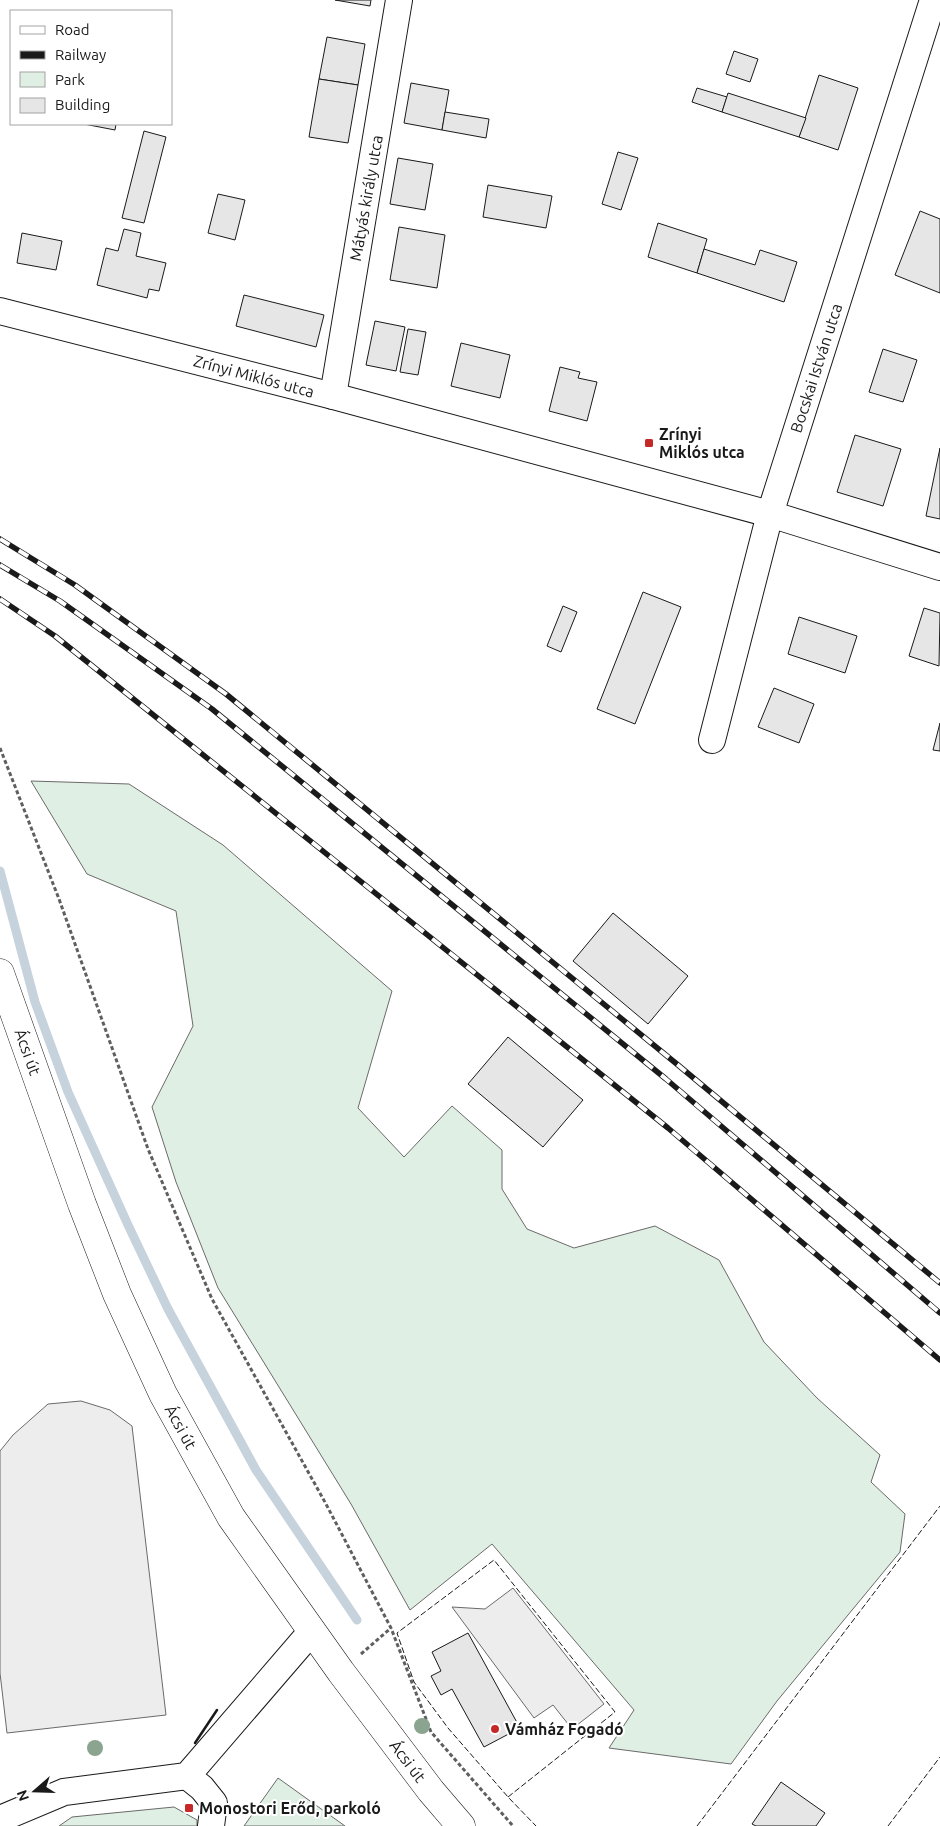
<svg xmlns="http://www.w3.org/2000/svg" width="940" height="1826" viewBox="0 0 940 1826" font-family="Ubuntu,sans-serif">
	<rect width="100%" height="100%" fill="#fff"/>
	<g fill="#e0efe3" stroke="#6a6a6a">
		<polygon points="31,781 129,784 223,845 392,991 358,1108 404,1157 452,1106 502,1150 502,1189 527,1229 574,1248 655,1226 719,1260 764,1342 817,1398 880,1455 871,1482 905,1514 900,1552 777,1701 731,1764 609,1748 634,1710 492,1544 410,1610 351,1504 218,1288 176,1182 152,1107 193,1026 176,911 87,874"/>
		<polygon points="278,1778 345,1826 244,1826"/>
		<polygon points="174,1807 197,1820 197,1826 59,1826 72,1817"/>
	</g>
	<g fill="#ededed" stroke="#6a6a6a">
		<polygon points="81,1401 110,1410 132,1426 166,1715 7,1733 0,1673 0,1451 13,1435 48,1404"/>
		<polygon points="513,1588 604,1704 572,1729 553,1705 534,1718 452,1607 485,1609"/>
	</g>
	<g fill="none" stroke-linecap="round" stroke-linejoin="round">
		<polyline stroke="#c6d2dc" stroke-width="9" points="0,871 35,1002 68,1092 128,1225 168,1309 256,1470 357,1620"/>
	</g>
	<g fill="#e6e6e6" stroke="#1a1a1a">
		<polygon points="335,0 371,0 370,6"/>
		<polygon points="327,37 365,44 358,85 319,79"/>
		<polygon points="734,51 758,59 750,82 726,74"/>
		<polygon points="819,75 858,88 838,150 799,137"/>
		<polygon points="319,79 358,85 348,143 309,137"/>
		<polygon points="411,83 449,90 442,130 404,123"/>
		<polygon points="697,88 727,97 722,112 692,102"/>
		<polygon points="728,93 806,118 799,137 722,112"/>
		<polygon points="445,112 489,119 486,138 442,130"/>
		<polygon points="84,124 116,124 115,130"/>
		<polygon points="144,131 166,137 144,223 122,218"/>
		<polygon points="618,152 638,158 621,210 602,204"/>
		<polygon points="398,158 433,164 425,210 390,204"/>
		<polygon points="488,185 552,196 546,228 483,217"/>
		<polygon points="218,194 245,200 235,240 208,233"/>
		<polygon points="920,211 940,219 940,293 895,275"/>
		<polygon points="658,223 707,239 697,273 648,257"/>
		<polygon points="399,227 445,235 437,288 390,280"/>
		<polygon points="124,229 141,233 136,256 166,263 159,291 149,289 147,298 97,285 106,248 118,251"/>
		<polygon points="22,233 62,241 56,270 17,263"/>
		<polygon points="704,249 755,265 760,250 797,262 784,302 697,273"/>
		<polygon points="244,295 324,315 316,347 236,326"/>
		<polygon points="375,321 405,327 396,371 366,365"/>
		<polygon points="408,329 426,332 418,375 400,372"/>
		<polygon points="461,343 510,355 500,398 451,386"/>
		<polygon points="883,349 917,360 903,402 869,392"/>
		<polygon points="560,367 580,372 578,378 597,382 587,421 549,411"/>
		<polygon points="855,435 901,449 883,506 837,492"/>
		<polygon points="940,448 940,519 926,516"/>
		<polygon points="643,592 681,607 635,724 597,709"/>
		<polygon points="563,606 577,612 561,652 547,646"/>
		<polygon points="924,608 940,613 939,666 909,656"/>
		<polygon points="799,617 857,636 845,673 788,654"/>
		<polygon points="774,688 814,704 799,743 758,727"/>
		<polygon points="940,723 940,751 933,750"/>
		<polygon points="613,913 688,976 648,1024 573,961"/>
		<polygon points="508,1037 583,1100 543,1147 468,1084"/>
		<polygon points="468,1633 520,1728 484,1747 452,1689 441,1695 431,1676 441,1671 432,1652"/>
		<polygon points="781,1782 825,1813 816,1826 756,1826 752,1824"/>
	</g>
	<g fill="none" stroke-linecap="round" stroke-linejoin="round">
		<defs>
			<g id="minor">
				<polyline points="0,311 333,396 770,514 940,567"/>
				<polyline points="333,396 399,0"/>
				<polyline points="712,740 770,514 933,0"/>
				<polyline points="187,1776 202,1788 214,1803 211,1826"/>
				<polyline points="0,1819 64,1792 187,1776 311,1632"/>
			</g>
			<polyline id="primary" points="0,973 82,1204 117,1294 163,1394 231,1517 341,1672 431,1791 461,1826"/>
		</defs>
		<use href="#minor" stroke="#1a1a1a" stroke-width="28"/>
		<use href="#primary" stroke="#1a1a1a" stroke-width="29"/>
		<g stroke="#5f5f5f" stroke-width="3" stroke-dasharray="4 2.5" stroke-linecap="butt">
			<polyline points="0,748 59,899 148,1149 212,1299 326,1504 391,1628 431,1732 513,1826"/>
			<polyline points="361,1654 391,1628"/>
		</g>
		<use href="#minor" stroke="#fff" stroke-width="26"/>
		<use href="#primary" stroke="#fff" stroke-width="28"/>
		<defs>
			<g id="rail">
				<polyline points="0,539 75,585 226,694 678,1065 940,1283"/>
				<polyline points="0,565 60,601 212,709 666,1079 940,1313"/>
				<polyline points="0,599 55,636 668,1128 940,1360"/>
			</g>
		</defs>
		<use href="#rail" stroke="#1a1a1a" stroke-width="5.5"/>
		<use href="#rail" stroke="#fff" stroke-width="4" stroke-dasharray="11" stroke-linecap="butt"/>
		<g stroke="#1a1a1a" stroke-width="1" stroke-dasharray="6 2.5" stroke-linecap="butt">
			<polyline points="508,1797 615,1712 494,1560 397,1633 414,1682 448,1728 508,1797 536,1826"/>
			<polyline points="697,1826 940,1506"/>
			<polyline points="888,1826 940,1757"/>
		</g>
		<polyline stroke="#1a1a1a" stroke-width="2.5" points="195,1743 217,1710"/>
	</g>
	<g fill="#8aa48f">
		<circle cx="422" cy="1726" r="8"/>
		<circle cx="95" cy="1748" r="8"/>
	</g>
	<g fill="#c62828" stroke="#fff" stroke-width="2">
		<rect x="644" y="438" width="10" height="10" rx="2.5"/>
		<circle cx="495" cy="1729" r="5"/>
		<rect x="184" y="1803" width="10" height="10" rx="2.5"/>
	</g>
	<g text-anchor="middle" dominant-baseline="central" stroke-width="4" stroke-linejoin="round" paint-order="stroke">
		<g font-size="16" fill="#1a1a1a" stroke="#fff">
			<text transform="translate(366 198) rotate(-80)">Mátyás király utca</text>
			<text transform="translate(816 368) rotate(-72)">Bocskai István utca</text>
			<text transform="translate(254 376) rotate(15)">Zrínyi Miklós utca</text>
			<text transform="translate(28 1052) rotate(70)">Ácsi út</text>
			<text transform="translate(181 1427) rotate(61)">Ácsi út</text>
			<text transform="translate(408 1761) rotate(53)">Ácsi út</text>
		</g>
		<g font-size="16" font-weight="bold" fill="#1a1a1a" stroke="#fff" text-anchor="start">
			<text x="659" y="434">Zrínyi<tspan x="659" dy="18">Miklós utca</tspan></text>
			<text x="505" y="1729">Vámház Fogadó</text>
			<text x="199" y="1808">Monostori Erőd, parkoló</text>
		</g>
	</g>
	<rect x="10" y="10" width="162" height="115" fill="#ffffff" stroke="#a3a3a3"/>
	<rect x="20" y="26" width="25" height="8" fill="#ffffff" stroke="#a3a3a3"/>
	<text x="55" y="35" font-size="15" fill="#1a1a1a">Road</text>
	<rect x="20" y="51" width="25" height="8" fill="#1a1a1a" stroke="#a3a3a3"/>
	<text x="55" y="60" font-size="15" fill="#1a1a1a">Railway</text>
	<rect x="20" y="72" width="25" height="15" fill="#e0efe3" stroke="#a3a3a3"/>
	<text x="55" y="85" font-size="15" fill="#1a1a1a">Park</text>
	<rect x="20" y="98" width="25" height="15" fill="#e6e6e6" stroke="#a3a3a3"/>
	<text x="55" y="110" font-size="15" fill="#1a1a1a">Building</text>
	<g transform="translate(35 1791) rotate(250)" stroke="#ffffff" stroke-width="4" paint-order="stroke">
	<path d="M0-4L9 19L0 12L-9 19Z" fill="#1a1a1a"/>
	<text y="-8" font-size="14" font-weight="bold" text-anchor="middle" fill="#1a1a1a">N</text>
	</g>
</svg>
